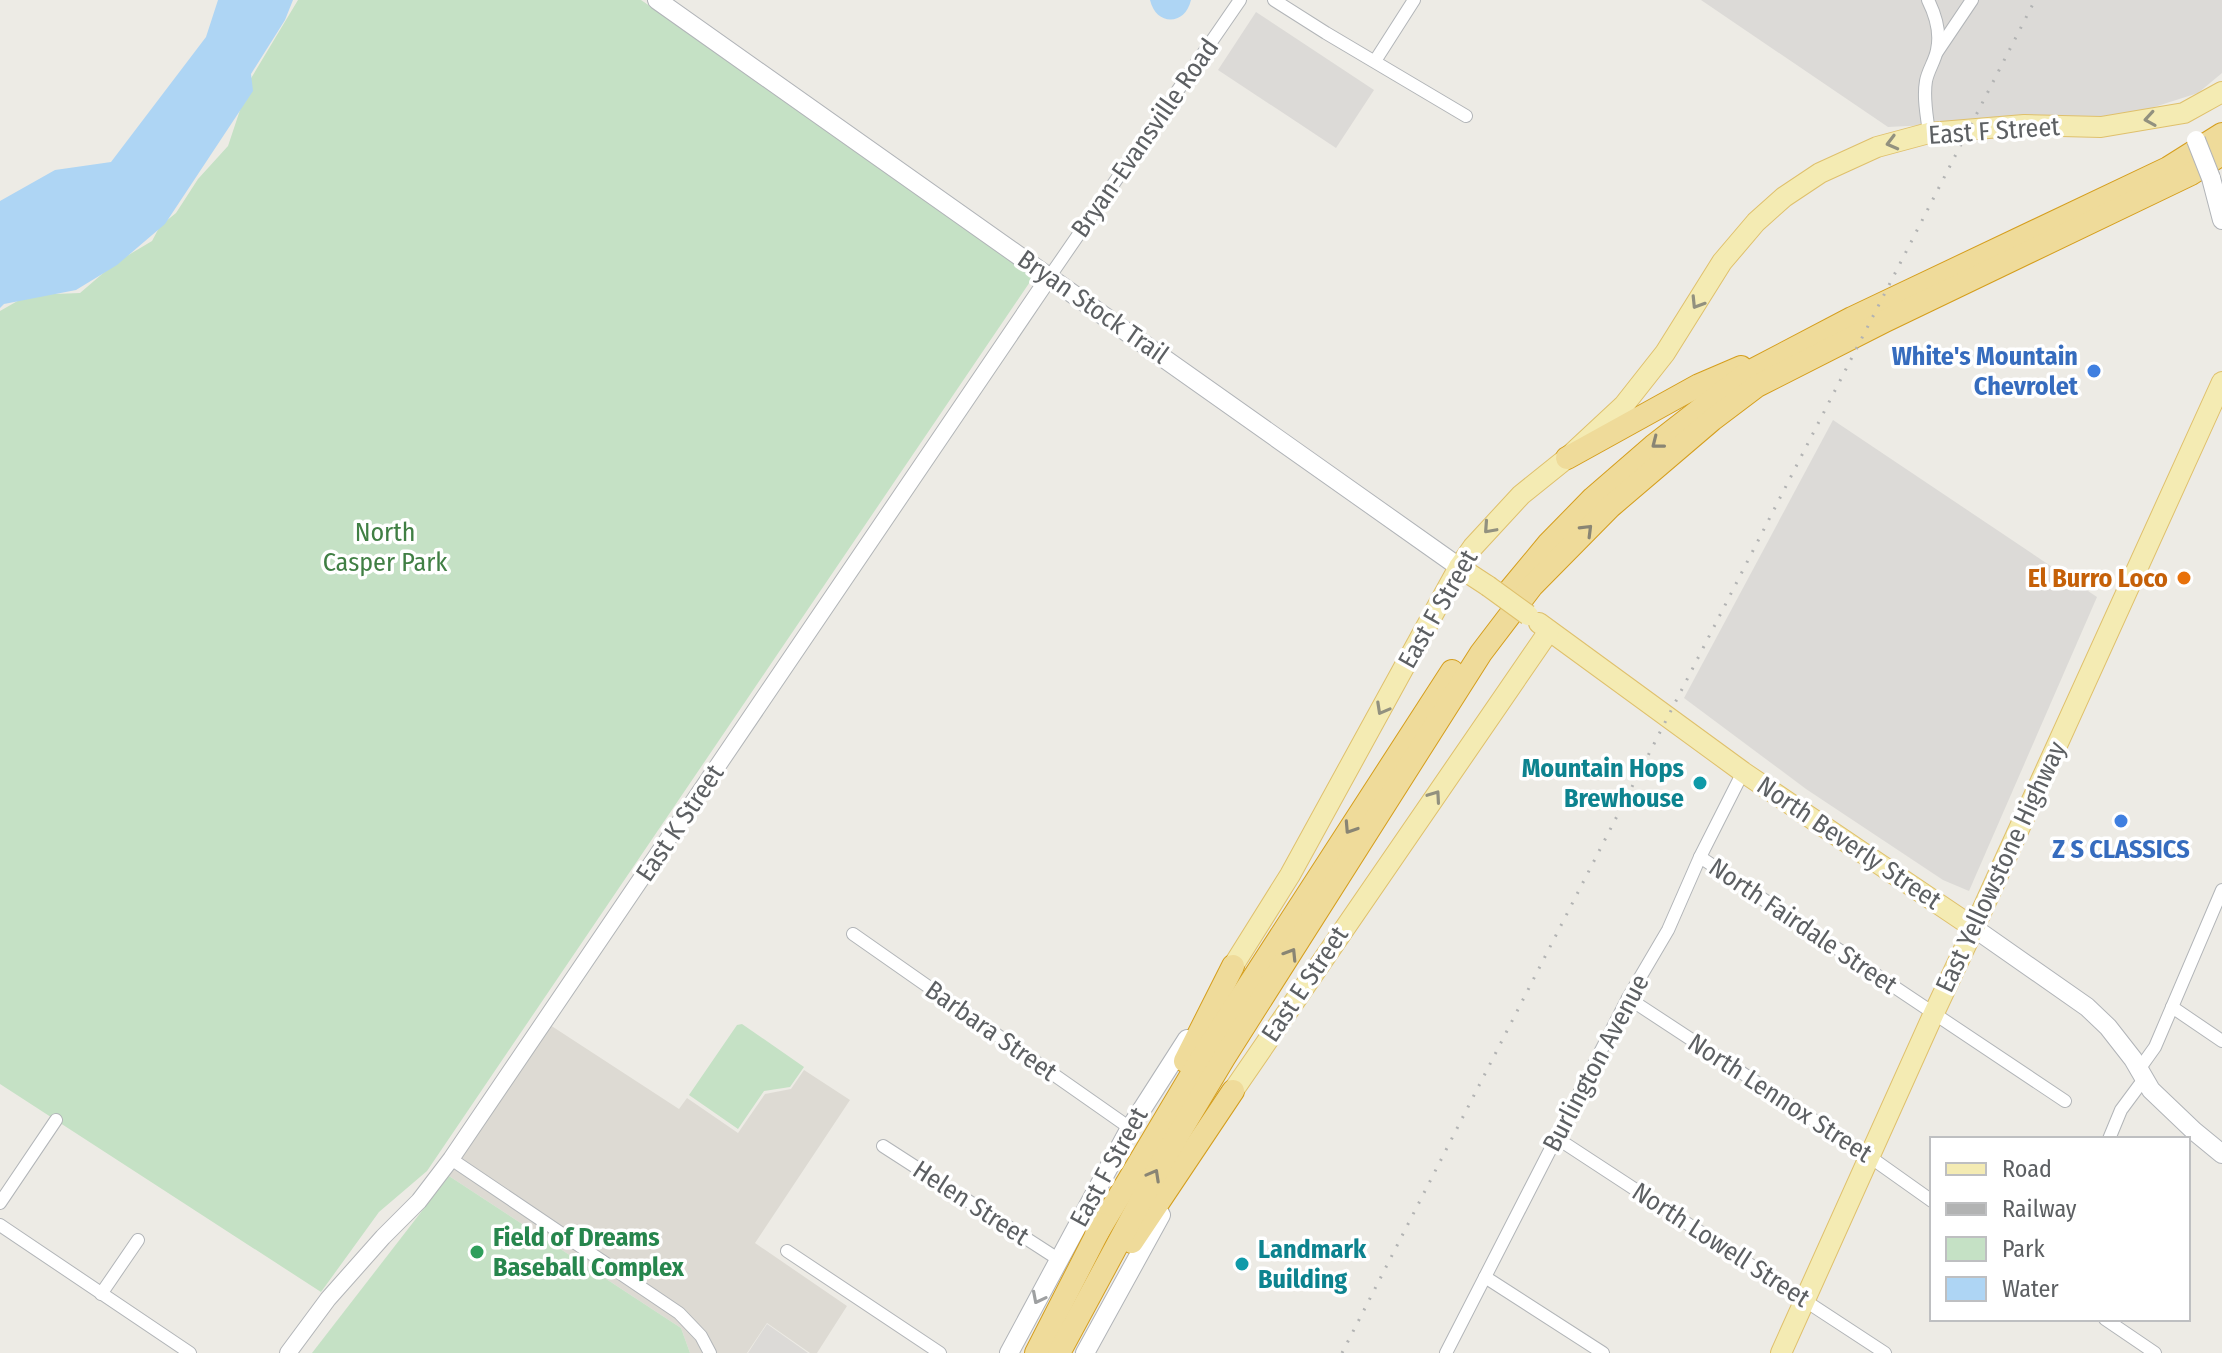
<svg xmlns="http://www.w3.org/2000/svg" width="2222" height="1353" viewBox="0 0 2222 1353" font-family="'Fira Sans Condensed',sans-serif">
	<rect width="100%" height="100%" fill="#edebe5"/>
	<g fill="#dcdad7">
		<polygon points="1701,0 2222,0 2222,73 2198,93 2148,109 2109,116 1888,127"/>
		<polygon points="1256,12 1374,90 1336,148 1218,70"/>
		<polygon points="1833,420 2097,597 1969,891 1943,880 1806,789 1684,698"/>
		<polygon points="767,1324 808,1353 748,1353"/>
	</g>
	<polygon fill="#dddad3" points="550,1025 679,1109 687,1098 738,1133 765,1094 791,1089 804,1070 850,1100 755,1243 847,1306 817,1353 810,1353 767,1323 747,1353 690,1353 681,1328 449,1176"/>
	<g fill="#c5e1c5">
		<polygon points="298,0 641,0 1038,270 427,1171 379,1212 321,1292 0,1084 0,311 28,295 80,293 115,263 152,241 160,226 176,213 198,179 228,146 250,80"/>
		<polygon points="742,1024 804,1067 790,1087 764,1091 738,1129 689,1095 737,1025"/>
		<polygon points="449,1176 681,1328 690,1353 312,1353"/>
	</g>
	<g fill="#aed5f4">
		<polygon points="218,0 293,0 285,20 251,74 253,91 165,224 117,265 76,290 4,304 0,308 0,201 55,170 111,162 206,37"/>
		<path d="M1150,0H1191C1185,26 1156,26 1150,0Z"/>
	</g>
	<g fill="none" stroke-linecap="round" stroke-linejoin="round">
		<defs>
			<g id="minor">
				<polyline points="1274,0 1326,33 1466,116"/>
				<path d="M1928,0C1936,16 1941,32 1937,50C1935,61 1928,70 1926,81C1923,98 1927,116 1929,133"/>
				<polyline points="1937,52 1972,0"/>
				<polyline points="1375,61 1414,0"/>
				<polyline points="1050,276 1240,0"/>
				<polyline points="1700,857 2065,1101"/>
				<polyline points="853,934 1130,1128"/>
				<polyline points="1628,998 1870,1157 1932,1201"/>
				<polyline points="2172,1007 2222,1041"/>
				<polyline points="2140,1068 2155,1047 2222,890"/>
				<polyline points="1555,1137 1885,1353"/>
				<polyline points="2109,1139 2121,1110 2144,1079"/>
				<polyline points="883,1146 1058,1259"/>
				<polyline points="451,1159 679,1313 701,1336 710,1353"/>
				<polyline points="0,1203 56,1120"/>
				<polyline points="0,1225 190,1353"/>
				<polyline points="787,1251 940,1353"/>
				<polyline points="1485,1277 1603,1353"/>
				<polyline points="101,1294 138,1240"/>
				<polyline points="2105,1319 2155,1353"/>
				<polyline points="1446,1353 1628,998 1668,930 1700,857 1743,772"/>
			</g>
			<polyline id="tertiary" points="288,1353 328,1299 383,1237 419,1201 451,1159 1050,276"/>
			<g id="secondary">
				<polyline points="657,0 1459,567"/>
				<polyline points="2211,178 2222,220"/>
				<polyline points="1974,928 2087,1007 2108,1027 2133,1059 2151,1090 2194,1131 2222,1154"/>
				<polyline points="1009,1353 1130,1128 1187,1039"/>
				<polyline points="1085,1353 1161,1215"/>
			</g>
			<g id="primary">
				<polyline points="1459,567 1488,586"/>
				<polyline points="1539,623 1743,772 1974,928"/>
				<polyline points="1233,966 1290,875 1459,567 1473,547 1521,495 1567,458 1624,405 1665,353 1722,262 1756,222 1784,197 1820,173 1877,147 1929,133 2024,125 2101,127 2184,113 2222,92"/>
				<polyline points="1233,1091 1549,631"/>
				<polyline points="1781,1353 1934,1013 1974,928 2222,382"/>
			</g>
			<g id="motorway">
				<polyline points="1567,458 1699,385 1741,367"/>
				<polyline points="1509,591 1548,544 1593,498 1653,446 1747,373 1852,318 2168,168 2222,134"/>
				<polyline points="1185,1061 1233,966"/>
				<polyline points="1096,1235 1199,1062 1452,671"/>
				<polyline points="1132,1242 1233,1091"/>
				<polyline points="1036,1353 1102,1224"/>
				<polyline points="1059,1353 1163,1160 1224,1058 1481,653 1532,586 1610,507 1712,420 1757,386 1885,321 2191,174 2222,154"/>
			</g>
		</defs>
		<use href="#minor" stroke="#b2b5b8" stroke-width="14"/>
		<use href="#tertiary" stroke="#b2b5b8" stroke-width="18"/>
		<use href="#secondary" stroke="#b1b4b8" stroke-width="20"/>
		<use href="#primary" stroke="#dfc06c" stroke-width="22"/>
		<use href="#motorway" stroke="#d59e1d" stroke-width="24"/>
		<use href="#minor" stroke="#fff" stroke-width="12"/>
		<use href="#tertiary" stroke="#fff" stroke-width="16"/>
		<use href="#secondary" stroke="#fff" stroke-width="18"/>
		<use href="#primary" stroke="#f4ebb3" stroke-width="20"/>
		<use href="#motorway" stroke="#efdb9a" stroke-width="22"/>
		<polyline stroke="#b2b3b3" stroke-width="3" stroke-dasharray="2 10" stroke-linecap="butt" points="1342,1353 2035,0"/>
		<defs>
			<polyline id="secondary-bridge" points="2196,140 2211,178"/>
			<polyline id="primary-bridge" points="1488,586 1528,615"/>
		</defs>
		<use href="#secondary-bridge" stroke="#b1b4b8" stroke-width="20" stroke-linecap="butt"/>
		<use href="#primary-bridge" stroke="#dfc06c" stroke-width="22" stroke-linecap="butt"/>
		<use href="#secondary-bridge" stroke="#fff" stroke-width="18"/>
		<use href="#primary-bridge" stroke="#f4ebb3" stroke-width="20"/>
	</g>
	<defs><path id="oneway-chevron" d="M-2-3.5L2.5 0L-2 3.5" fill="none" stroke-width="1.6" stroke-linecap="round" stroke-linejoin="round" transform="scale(2)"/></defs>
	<g stroke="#92917f">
		<use href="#oneway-chevron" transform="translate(2150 119) rotate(171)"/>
		<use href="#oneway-chevron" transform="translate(1892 143) rotate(165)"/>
		<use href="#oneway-chevron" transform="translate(1697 303) rotate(122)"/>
		<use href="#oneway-chevron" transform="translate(1489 528) rotate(132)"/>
		<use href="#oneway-chevron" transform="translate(1382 709) rotate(119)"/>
		<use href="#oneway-chevron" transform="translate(1435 796) rotate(-55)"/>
	</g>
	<g stroke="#898574">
		<use href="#oneway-chevron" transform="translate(1657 443) rotate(142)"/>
		<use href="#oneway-chevron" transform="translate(1587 530) rotate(-45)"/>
		<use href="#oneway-chevron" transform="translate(1350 828) rotate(123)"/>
		<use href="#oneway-chevron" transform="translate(1291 954) rotate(-58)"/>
		<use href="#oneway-chevron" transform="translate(1154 1175) rotate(-61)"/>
	</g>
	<use stroke="#9ea0a1" href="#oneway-chevron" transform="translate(1038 1298) rotate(117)"/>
	<g fill="#3f7fe0" stroke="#fff" stroke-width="3">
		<circle cx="2094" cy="371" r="8"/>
		<circle cx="2121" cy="821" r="8"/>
	</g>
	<circle fill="#e8710a" stroke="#fff" stroke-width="3" cx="2184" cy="578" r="8"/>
	<g fill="#0f9aa8" stroke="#fff" stroke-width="3">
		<circle cx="1700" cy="783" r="8"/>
		<circle cx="1242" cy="1264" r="8"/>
	</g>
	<circle fill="#2e9e5b" stroke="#fff" stroke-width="3" cx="477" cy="1252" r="8"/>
	<g text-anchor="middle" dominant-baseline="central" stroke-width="7" stroke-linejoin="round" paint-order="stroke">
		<g font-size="26" fill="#5d6063" stroke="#fff">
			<text transform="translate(1994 131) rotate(-4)">East F Street</text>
			<text transform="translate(1145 138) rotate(-55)">Bryan-Evansville Road</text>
			<text transform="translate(1093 307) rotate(35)">Bryan Stock Trail</text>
			<text transform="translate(1438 609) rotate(-60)">East F Street</text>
			<text transform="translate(680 823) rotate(-56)">East K Street</text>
			<text transform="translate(1849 843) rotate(34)">North Beverly Street</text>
			<text transform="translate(2001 867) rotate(-65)">East Yellowstone Highway</text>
			<text transform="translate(1803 926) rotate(34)">North Fairdale Street</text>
			<text transform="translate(1305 984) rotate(-56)">East E Street</text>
			<text transform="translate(991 1031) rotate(35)">Barbara Street</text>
			<text transform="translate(1596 1063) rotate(-62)">Burlington Avenue</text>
			<text transform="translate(1780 1098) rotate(33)">North Lennox Street</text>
			<text transform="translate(1109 1167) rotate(-61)">East F Street</text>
			<text transform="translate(971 1203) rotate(33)">Helen Street</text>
			<text transform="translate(1721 1245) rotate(33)">North Lowell Street</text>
		</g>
		<g font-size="26" font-weight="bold" fill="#366cbe" stroke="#fff" text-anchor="end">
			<text x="2078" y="356">White's Mountain<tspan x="2078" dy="30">Chevrolet</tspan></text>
			<text x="2121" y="849" text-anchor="middle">Z S CLASSICS</text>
		</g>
		<g font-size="26" fill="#407f44" stroke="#fff">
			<text x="385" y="532">North<tspan x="385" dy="30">Casper Park</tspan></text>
		</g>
		<g font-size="26" font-weight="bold" fill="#c56008" stroke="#fff" text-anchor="end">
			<text x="2168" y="578">El Burro Loco</text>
		</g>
		<g font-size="26" font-weight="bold" fill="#0d838f" stroke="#fff" text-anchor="end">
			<text x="1684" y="768">Mountain Hops<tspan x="1684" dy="30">Brewhouse</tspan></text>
			<text x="1258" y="1249" text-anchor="start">Landmark<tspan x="1258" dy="30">Building</tspan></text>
		</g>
		<g font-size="26" font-weight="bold" fill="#27864d" stroke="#fff" text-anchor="start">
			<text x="493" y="1237">Field of Dreams<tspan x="493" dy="30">Baseball Complex</tspan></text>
		</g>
	</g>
	<rect x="1930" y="1137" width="260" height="184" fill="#ffffff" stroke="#bebfc1" stroke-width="2"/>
	<rect x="1946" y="1163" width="40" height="12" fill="#f4ebb3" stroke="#bebfc1" stroke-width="2"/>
	<text x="2002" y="1177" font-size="24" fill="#5d6063">Road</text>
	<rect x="1946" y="1203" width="40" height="12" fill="#b2b3b3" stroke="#bebfc1" stroke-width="2"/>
	<text x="2002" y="1217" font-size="24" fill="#5d6063">Railway</text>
	<rect x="1946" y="1237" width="40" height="24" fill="#c5e1c5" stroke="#bebfc1" stroke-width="2"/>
	<text x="2002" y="1257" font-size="24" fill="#5d6063">Park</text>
	<rect x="1946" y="1277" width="40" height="24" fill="#aed5f4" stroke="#bebfc1" stroke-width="2"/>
	<text x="2002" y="1297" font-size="24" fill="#5d6063">Water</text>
</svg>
